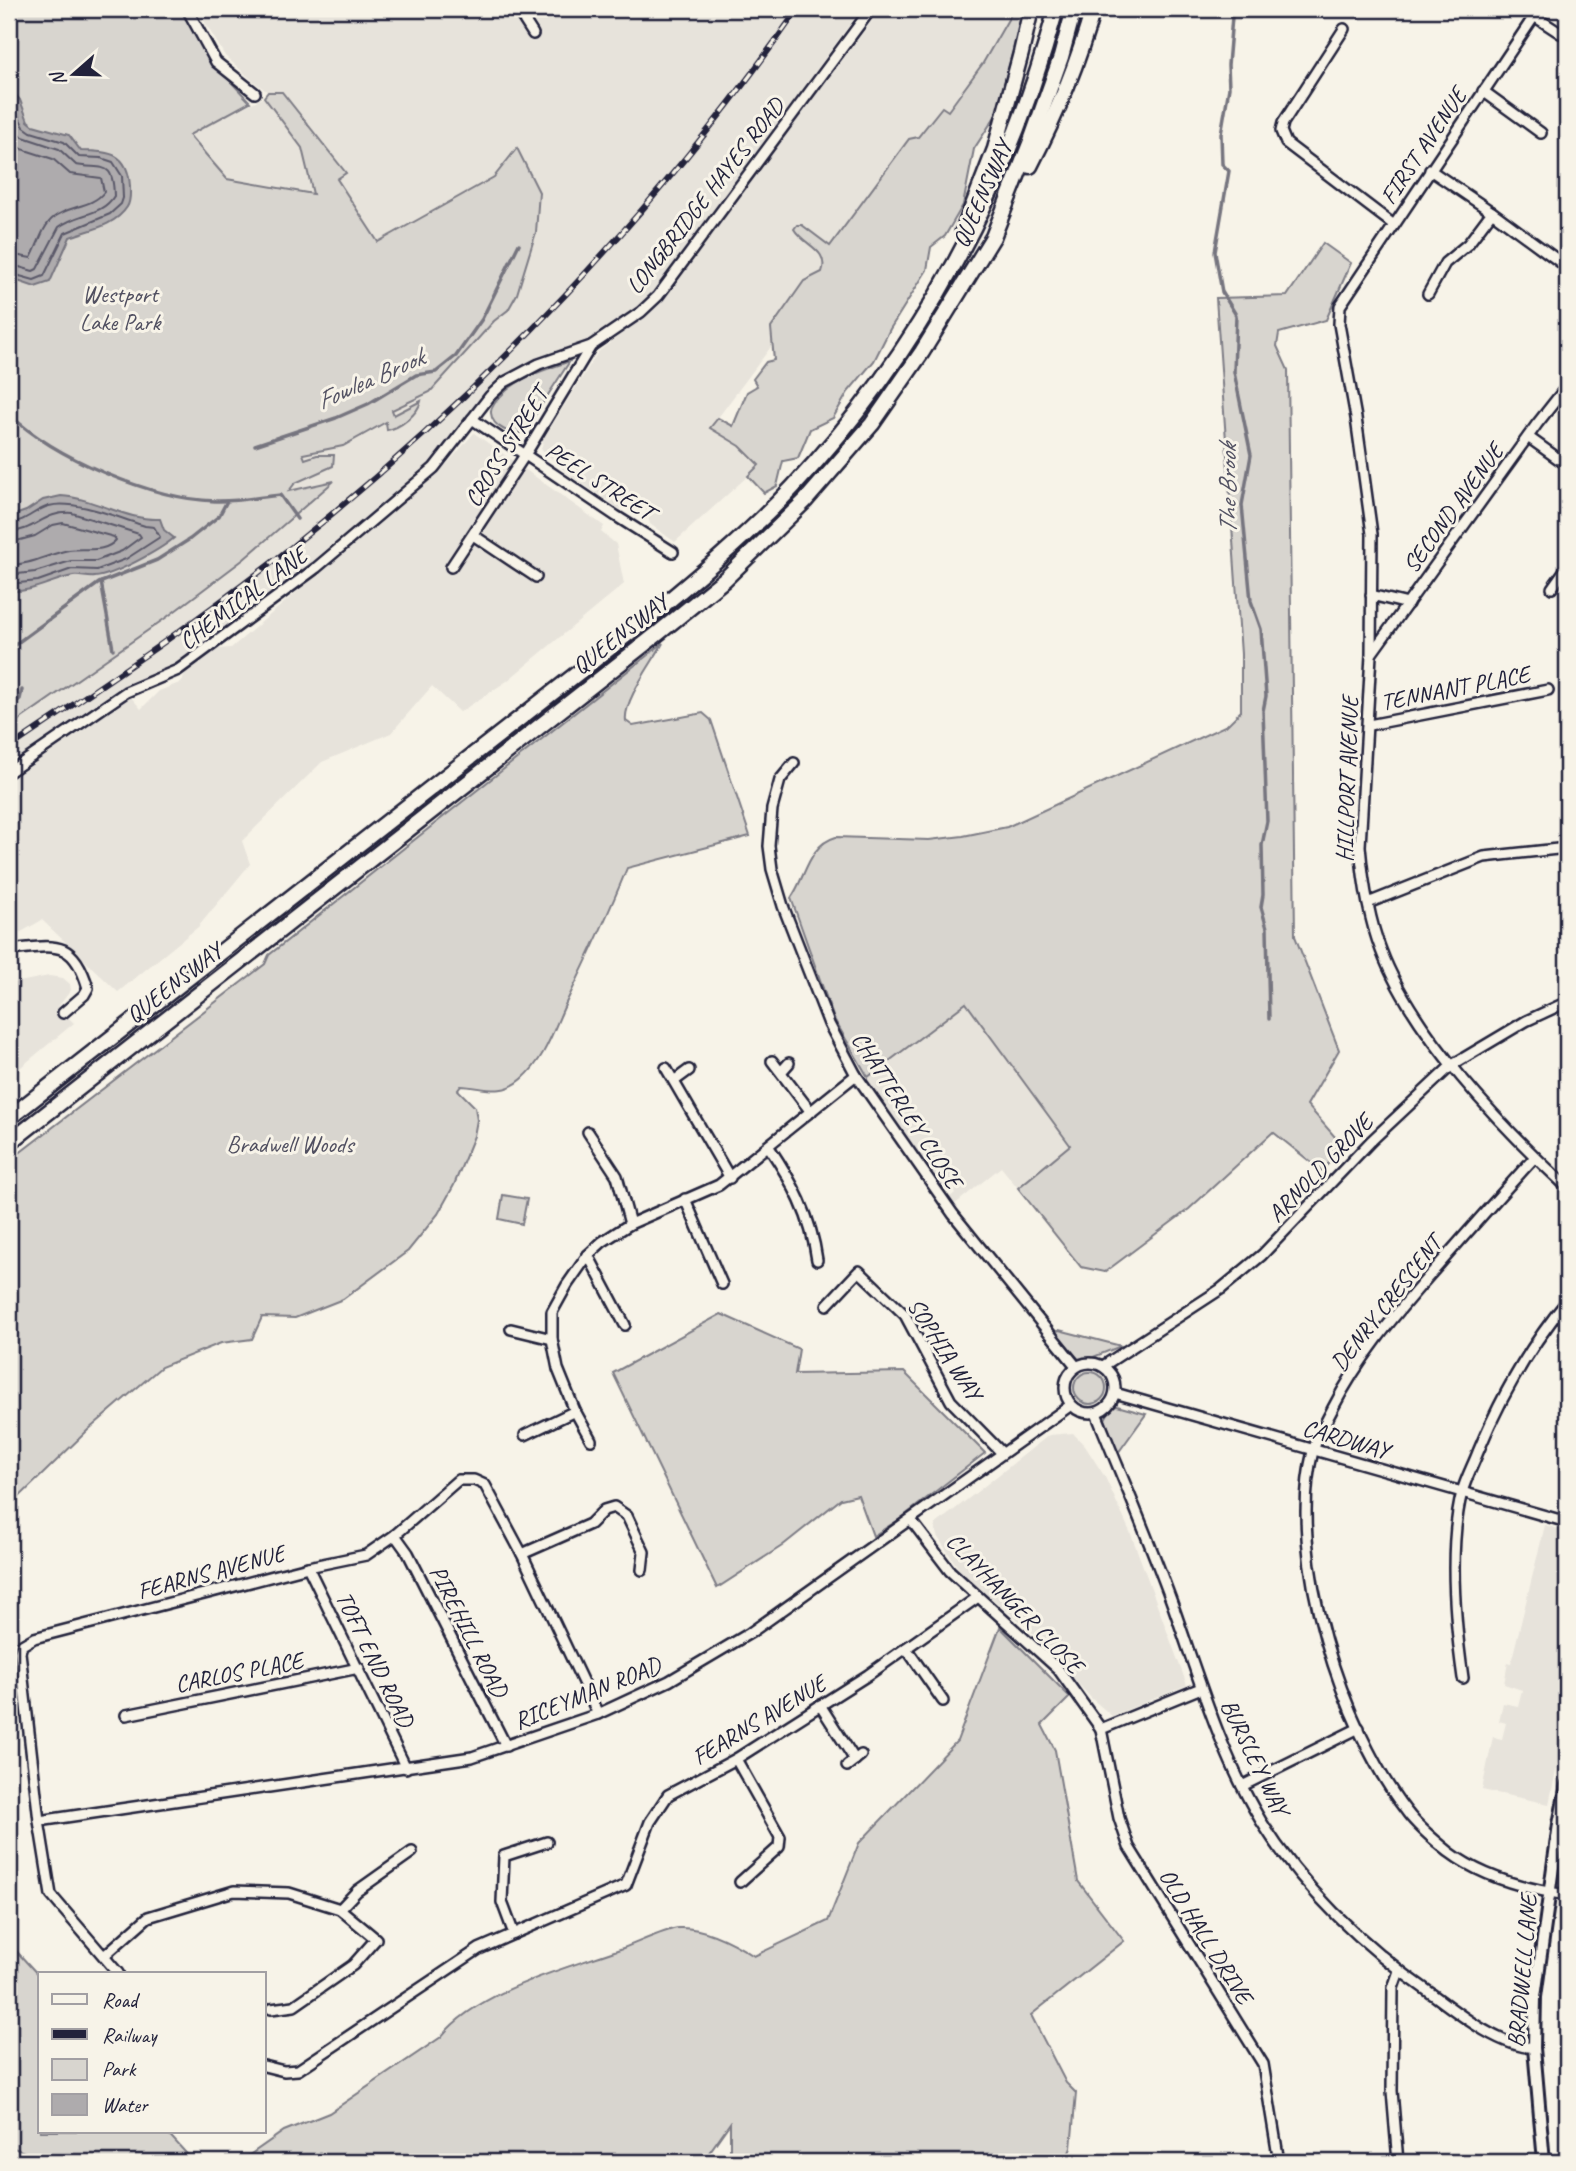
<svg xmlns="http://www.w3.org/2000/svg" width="1576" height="2171" viewBox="0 0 1576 2171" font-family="Caveat,sans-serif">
	<rect width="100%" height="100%" fill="#f7f3e8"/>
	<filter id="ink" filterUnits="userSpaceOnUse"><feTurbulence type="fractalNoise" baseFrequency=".0143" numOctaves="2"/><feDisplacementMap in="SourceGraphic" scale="14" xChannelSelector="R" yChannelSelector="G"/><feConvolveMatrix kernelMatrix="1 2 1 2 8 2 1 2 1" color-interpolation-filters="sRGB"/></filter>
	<g filter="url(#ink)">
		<g fill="#e7e3db">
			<polygon points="197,9 509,9 528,38 539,30 526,9 861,9 651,296 595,338 517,367 496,381 475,405 435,459 309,566 190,657 175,666 126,686 9,766 9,727 167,617 244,559 333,482 296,491 273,492 162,483 110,467 65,446 34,425 9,402 9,357 351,427 430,392 494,321 508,310 522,280 494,177 378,243 337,179 346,172 304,119 253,81 225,56"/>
			<polygon points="881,9 1014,9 983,63 711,427 740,446 760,465 675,542 650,524 644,503 620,509 567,473 541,449 544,438 598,352 656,307"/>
			<polygon points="264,97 302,148 313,194 227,179 188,134"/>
			<polygon points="474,433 604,526 601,532 616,544 624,584 507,681 460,712 432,686 391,733 322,762 242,841 250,864 198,927 118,992 42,920 9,939 9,779 131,697 141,709 159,691 182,682 185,673 218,649 231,648 447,464"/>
			<polygon points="49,976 63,978 70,984 71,990 58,1007 74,1023 9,1077 9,984"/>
			<polygon points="966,1003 1070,1145 1018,1188 1001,1167 954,1205 949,1198 955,1193 952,1187 945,1191 867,1082 868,1077"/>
			<polygon points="1073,1433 1085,1446 1105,1477 1131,1534 1187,1685 1112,1716 1091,1698 1027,1627 963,1575 937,1536 935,1525 1049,1435"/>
			<polygon points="1545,1525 1567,1532 1567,1665 1564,1677 1567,1678 1567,1720 1549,1804 1482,1790 1493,1737 1502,1739 1506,1723 1499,1721 1503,1703 1518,1706 1522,1690 1504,1684 1508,1662 1511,1663"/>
		</g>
		<g fill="#d8d5cf" stroke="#7d7c85" stroke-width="2">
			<path d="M9,9H183L213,63L250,102L189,135L227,179L313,194L302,148L264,97L268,92H282L346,173L337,179L378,242L494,177L517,148L539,192L536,232L517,294L508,310L494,321L430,392L392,410L394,415L421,401C418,414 400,428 387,430L386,422L343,446L303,454L305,459L317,455H334L333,466L295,483L289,491L334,481L244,559L167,617L9,727Z"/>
			<path d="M1014,9H1024L996,115L974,149L963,205L945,236L931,247L927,270L890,329L874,361L848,392L833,418L810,429L798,458L783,461L777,486L764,493L748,476L759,465L740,446L710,428L718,418L733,426L747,392L757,386L753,379L766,362L774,360L771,328L804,281L822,272C830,250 803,245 794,229L797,225H802L830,246L909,139L918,137L942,107L948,111L983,63Z"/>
			<path d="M1323,243L1351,263L1326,320L1279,333L1277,346L1288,370L1295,936L1339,1050L1307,1105L1343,1146L1322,1171L1273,1132L1189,1209L1105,1272L1081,1267L1018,1188L1070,1145L966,1003L868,1077L834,1019L791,898C806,877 808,845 836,837L929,840L963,836L1007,827L1227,725L1241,711V654L1216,298L1287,296Z"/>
			<path d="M570,361L524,432C512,436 492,427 491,413C490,405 501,396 506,391C524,375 548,369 570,361Z"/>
			<path d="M663,643C653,662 623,701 626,721L633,726L703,713L711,720L750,836L627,868C608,915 587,960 565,1005C553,1031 545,1059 522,1079C501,1097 485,1087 461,1086L458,1090L475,1107L477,1120L474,1136L454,1185L438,1214L408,1251L343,1299L295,1318L262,1317L252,1339L221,1343L161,1367L88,1430L9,1507V1161L256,971L265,964L269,955Z"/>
			<polygon points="503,1195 527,1199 522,1224 499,1219"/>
			<polygon points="721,1314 799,1349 795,1374 904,1372 985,1453 900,1519 873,1536 858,1495 841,1499 782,1546 717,1588 613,1373"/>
			<polygon points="1059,1330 1121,1346 1081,1362 1058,1335 1056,1332"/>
			<circle cx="1090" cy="1388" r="16"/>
			<polygon points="1117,1406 1146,1414 1118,1453 1105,1419 1111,1408"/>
			<path d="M1000,1627L1070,1697L1042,1725L1055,1750L1078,1881L1124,1941L1031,2015L1066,2083L1076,2093L1071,2148L1065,2162H730V2123L706,2157L705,2162H229L248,2156L284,2131L329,2113L441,2037C478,1990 568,1968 623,1948C637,1943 666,1929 679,1928C704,1927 734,1943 754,1956L828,1921L859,1843L957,1741Z"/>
			<polygon points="9,1943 40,1977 40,2131 166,2131 194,2162 48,2162 9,2146"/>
		</g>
		<g fill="#aeabad" stroke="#76747f" stroke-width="2">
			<path d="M9,87L20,100L28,121L33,125L69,135L81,151C110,151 128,153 130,186C130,193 131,201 127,207C115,226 89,230 70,237L50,282L35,287L9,278Z"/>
			<path d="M61,496C95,498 126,521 160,519L164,530L174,538C160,550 113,576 95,577C88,578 80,575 73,576C51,580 32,593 9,591V517L26,511L43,500Z"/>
		</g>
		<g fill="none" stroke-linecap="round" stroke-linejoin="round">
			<g stroke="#5a5969" stroke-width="2">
				<polyline points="9,98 24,127 31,132 64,142 79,157 101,158 113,162 122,176 123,198 121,204 110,214 65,233 44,276 34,280 9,273"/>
				<path d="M9,115L14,129L23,137L59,149L76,165C104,170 113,160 114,196C102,216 77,213 59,227L37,269L33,271L9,264"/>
				<path d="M9,139L22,149L53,159L70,174L101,178L104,192C92,208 68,205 53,218C42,227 38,246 31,258L9,254"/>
				<path d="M9,523C26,522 34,510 49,506C74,499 119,518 145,526L154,527L160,537L126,559L97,570L72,569L38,581L9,584"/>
				<path d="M9,532C36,531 43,511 72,513L139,534L141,537L122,551L96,561H71L35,572L9,575"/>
				<path d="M9,543L35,536L53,525L63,523L114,537L116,540C104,554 85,547 69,550C48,554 31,565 9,565"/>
			</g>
			<g stroke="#76747f" stroke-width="3.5">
				<polyline points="1235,9 1232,17 1228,65 1229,88 1221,134 1222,164 1229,171 1215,252 1222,292 1236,315 1234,372 1251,455 1242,505 1251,601 1261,629 1266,696 1263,711 1267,821 1262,845 1263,895 1261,907 1267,928 1269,1019"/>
				<path d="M9,414C55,458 151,499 215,501C237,502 259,497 280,495L297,519"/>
				<polyline points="255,445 336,418 368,404 416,375 436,372 456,356 482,319 519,244"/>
				<polyline points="101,582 113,649"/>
				<polyline points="9,649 99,583 157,560 190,539 219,516 227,501"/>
				<polyline points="9,708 20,699 22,690"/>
			</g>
			<defs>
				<g id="minor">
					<polyline points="187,9 216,62 255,93"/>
					<polyline points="517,9 533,34"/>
					<path d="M1539,9L1340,306L1339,324L1356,418L1372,534L1371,655L1360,846C1363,881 1368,917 1381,950C1412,1033 1502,1127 1567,1187"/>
					<polyline points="1534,16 1560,33 1567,35"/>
					<polyline points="1344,29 1283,123 1281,131 1286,143 1394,225"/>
					<polyline points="1483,91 1541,133"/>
					<polyline points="1492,212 1567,267"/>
					<polyline points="1428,294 1445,263 1468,244 1492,212 1430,170"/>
					<polyline points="472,419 616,516 673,552"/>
					<polyline points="1528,437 1567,465"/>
					<polyline points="473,535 536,577"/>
					<polyline points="451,567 525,455 591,346"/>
					<polyline points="1552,588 1567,567"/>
					<polyline points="1371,595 1408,604"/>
					<polyline points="1372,653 1537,424 1567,386"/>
					<polyline points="1369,725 1548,690"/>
					<polyline points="794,763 780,780 772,809 769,846 772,869 783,906 829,1024 856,1075 953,1214 1076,1366"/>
					<polyline points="9,772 126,692 178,670 316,568 434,468 490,396 505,382 539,364 591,346 641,312 658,296 871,9"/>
					<polyline points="1368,903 1484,857 1567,848"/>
					<path d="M9,950C53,946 73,937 88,988L84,995L63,1013"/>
					<polyline points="772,1061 811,1112"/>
					<polyline points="666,1068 730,1178"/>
					<polyline points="781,1072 789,1063"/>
					<polyline points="674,1081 689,1070"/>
					<polyline points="588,1132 617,1176 630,1224"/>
					<path d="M769,1147C793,1183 811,1216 817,1260"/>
					<path d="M1535,1157C1499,1196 1464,1236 1429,1276C1393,1317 1358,1359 1333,1408C1326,1422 1317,1437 1313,1451C1286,1556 1342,1728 1407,1812C1418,1827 1434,1840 1449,1852C1482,1877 1526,1889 1567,1895"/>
					<polyline points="685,1199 722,1284"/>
					<polyline points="588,1255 625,1325"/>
					<polyline points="827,1305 859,1271 905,1315 951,1401 1002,1453"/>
					<polyline points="511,1329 552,1339"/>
					<circle cx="1090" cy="1388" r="25"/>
					<polyline points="1103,1366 1221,1289 1262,1255 1371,1141 1452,1065 1526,1021 1567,1002"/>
					<polyline points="1115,1393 1567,1522"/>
					<path d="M1096,1413C1121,1475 1148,1537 1171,1600C1198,1675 1220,1753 1261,1821C1304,1890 1366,1948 1432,1994C1459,2014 1499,2046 1534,2048"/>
					<polyline points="525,1435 575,1411"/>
					<polyline points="591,1440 575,1411 558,1369 552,1339 552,1312 567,1285 588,1255 602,1242 630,1224 719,1185 856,1075"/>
					<polyline points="911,1520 950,1571 1058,1669 1101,1729 1201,1688"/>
					<polyline points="395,1535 408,1553 506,1746"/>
					<polyline points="522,1554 590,1524 604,1510 614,1507 627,1516 644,1552 642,1570"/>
					<polyline points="308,1567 406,1768"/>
					<polyline points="906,1648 943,1701"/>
					<path d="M1463,1678C1455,1622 1448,1547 1462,1492C1466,1478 1473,1465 1478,1452C1501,1396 1528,1348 1567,1301"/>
					<polyline points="820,1705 855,1760"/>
					<polyline points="126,1715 359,1668"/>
					<polyline points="1101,1729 1119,1818 1129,1847 1263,2064 1279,2162"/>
					<polyline points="736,1759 780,1837 779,1847 740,1882"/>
					<polyline points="847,1766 861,1755"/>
					<polyline points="1242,1786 1359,1728"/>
					<polyline points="39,1821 472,1757 598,1714 669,1681 750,1633 1071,1405"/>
					<polyline points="340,1909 357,1891 412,1852"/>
					<polyline points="514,1934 502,1902 504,1856 547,1842"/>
					<polyline points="105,1955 148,1917 234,1891 289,1893 340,1909 376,1939 353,1965 294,2006 271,2009"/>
					<polyline points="118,1973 51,1895 39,1821 20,1652 22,1645 34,1638 308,1567 366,1555 395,1535 458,1480 474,1480 485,1485 522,1554 598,1714"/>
					<polyline points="264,2066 284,2071 298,2070 479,1949 626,1885 650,1822 668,1795 736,1759 868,1675 978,1597"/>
					<polyline points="1398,2162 1392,2091 1393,1988 1399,1971"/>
				</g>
				<polyline id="tertiary" points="1544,2162 1534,2048 1535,1997 1559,1824 1567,1785"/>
				<g id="trunk">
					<path d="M1030,166C1056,116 1078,63 1093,9"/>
					<polyline points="963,231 995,149 1021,53 1031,9"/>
					<path d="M9,1118L643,622C695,579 747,536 793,487C920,352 1008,187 1056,9"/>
					<polyline points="9,1143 656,635 725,579 805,501 872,424 922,352 993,237 1031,141 1061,57 1074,9"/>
				</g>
			</defs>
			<use href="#minor" stroke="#22223b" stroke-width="14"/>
			<use href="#tertiary" stroke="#22223b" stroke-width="16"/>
			<use href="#trunk" stroke="#22223b" stroke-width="19"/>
			<use href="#minor" stroke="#f7f3e8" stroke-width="9"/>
			<use href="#tertiary" stroke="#f7f3e8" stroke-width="10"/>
			<use href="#trunk" stroke="#f7f3e8" stroke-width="14"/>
			<defs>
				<path id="rail" d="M9,748C105,683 203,618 294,545C485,392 658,210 798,9"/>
			</defs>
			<use href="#rail" stroke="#22223b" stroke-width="6"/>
			<use href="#rail" stroke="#f7f3e8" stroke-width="3.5" stroke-dasharray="10" stroke-linecap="butt"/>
		</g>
	</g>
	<g text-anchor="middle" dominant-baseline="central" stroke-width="6" stroke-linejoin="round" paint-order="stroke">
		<g font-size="24" fill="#22223b" stroke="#f7f3e8">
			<text transform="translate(1423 146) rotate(-56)">FIRST AVENUE</text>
			<text transform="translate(982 194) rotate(-66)">QUEENSWAY</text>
			<text transform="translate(705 196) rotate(-52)">LONGBRIDGE HAYES ROAD</text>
			<text transform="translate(506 447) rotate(-58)">CROSS STREET</text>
			<text transform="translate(600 481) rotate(33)">PEEL STREET</text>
			<text transform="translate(1453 508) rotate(-54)">SECOND AVENUE</text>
			<text transform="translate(243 598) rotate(-37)">CHEMICAL LANE</text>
			<text transform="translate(620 634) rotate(-38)">QUEENSWAY</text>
			<text transform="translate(1455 688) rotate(-11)">TENNANT PLACE</text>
			<text transform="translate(1347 779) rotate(-88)">HILLPORT AVENUE</text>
			<text transform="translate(174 983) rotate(-38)">QUEENSWAY</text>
			<text transform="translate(907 1110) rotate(57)">CHATTERLEY CLOSE</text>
			<text transform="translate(1320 1168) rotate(-46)">ARNOLD GROVE</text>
			<text transform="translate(1386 1303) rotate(-52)">DENRY CRESCENT</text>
			<text transform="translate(945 1349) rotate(57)">SOPHIA WAY</text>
			<text transform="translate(1346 1439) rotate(16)">CARDWAY</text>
			<text transform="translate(211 1572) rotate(-15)">FEARNS AVENUE</text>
			<text transform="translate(1015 1603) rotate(46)">CLAYHANGER CLOSE</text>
			<text transform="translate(469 1631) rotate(63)">PIREHILL ROAD</text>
			<text transform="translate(375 1659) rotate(64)">TOFT END ROAD</text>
			<text transform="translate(239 1672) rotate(-11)">CARLOS PLACE</text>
			<text transform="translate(587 1693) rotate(-22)">RICEYMAN ROAD</text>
			<text transform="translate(759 1720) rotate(-31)">FEARNS AVENUE</text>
			<text transform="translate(1255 1757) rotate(64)">BURSLEY WAY</text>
			<text transform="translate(1206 1936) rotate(58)">OLD HALL DRIVE</text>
			<text transform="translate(1522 1971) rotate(-85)">BRADWELL LANE</text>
		</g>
		<g font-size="24" fill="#504f60" stroke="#f7f3e8">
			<text x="120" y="294">Westport<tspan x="120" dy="28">Lake Park</tspan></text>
			<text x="290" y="1144">Bradwell Woods</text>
		</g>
		<g font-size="26" font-style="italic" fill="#535263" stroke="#f7f3e8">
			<text transform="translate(370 379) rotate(-24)">Fowlea Brook</text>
			<text transform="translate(1227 489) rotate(-90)">The Brook</text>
		</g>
	</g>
	<rect width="1576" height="2171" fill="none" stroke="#f7f3e8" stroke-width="35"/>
	<rect x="18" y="18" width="1541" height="2136" fill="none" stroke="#22223b" stroke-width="2.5" filter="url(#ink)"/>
	<rect x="38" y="1972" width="228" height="161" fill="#f7f3e8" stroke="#a29fa3" stroke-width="2"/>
	<rect x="52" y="1994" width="35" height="10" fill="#f7f3e8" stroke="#a29fa3" stroke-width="2"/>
	<text x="102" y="2007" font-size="21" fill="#22223b">Road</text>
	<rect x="52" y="2029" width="35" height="10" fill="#22223b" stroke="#a29fa3" stroke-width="2"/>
	<text x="102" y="2042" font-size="21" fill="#22223b">Railway</text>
	<rect x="52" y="2059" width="35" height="21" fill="#d8d5cf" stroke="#a29fa3" stroke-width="2"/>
	<text x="102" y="2076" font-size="21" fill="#22223b">Park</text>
	<rect x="52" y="2094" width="35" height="21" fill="#aeabad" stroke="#a29fa3" stroke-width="2"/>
	<text x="102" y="2112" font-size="21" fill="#22223b">Water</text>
	<g transform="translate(74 74) rotate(250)" stroke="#f7f3e8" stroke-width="5" paint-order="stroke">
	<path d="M0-5L12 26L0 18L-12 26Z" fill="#22223b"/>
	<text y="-10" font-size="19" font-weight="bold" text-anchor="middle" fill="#22223b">N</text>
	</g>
</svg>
